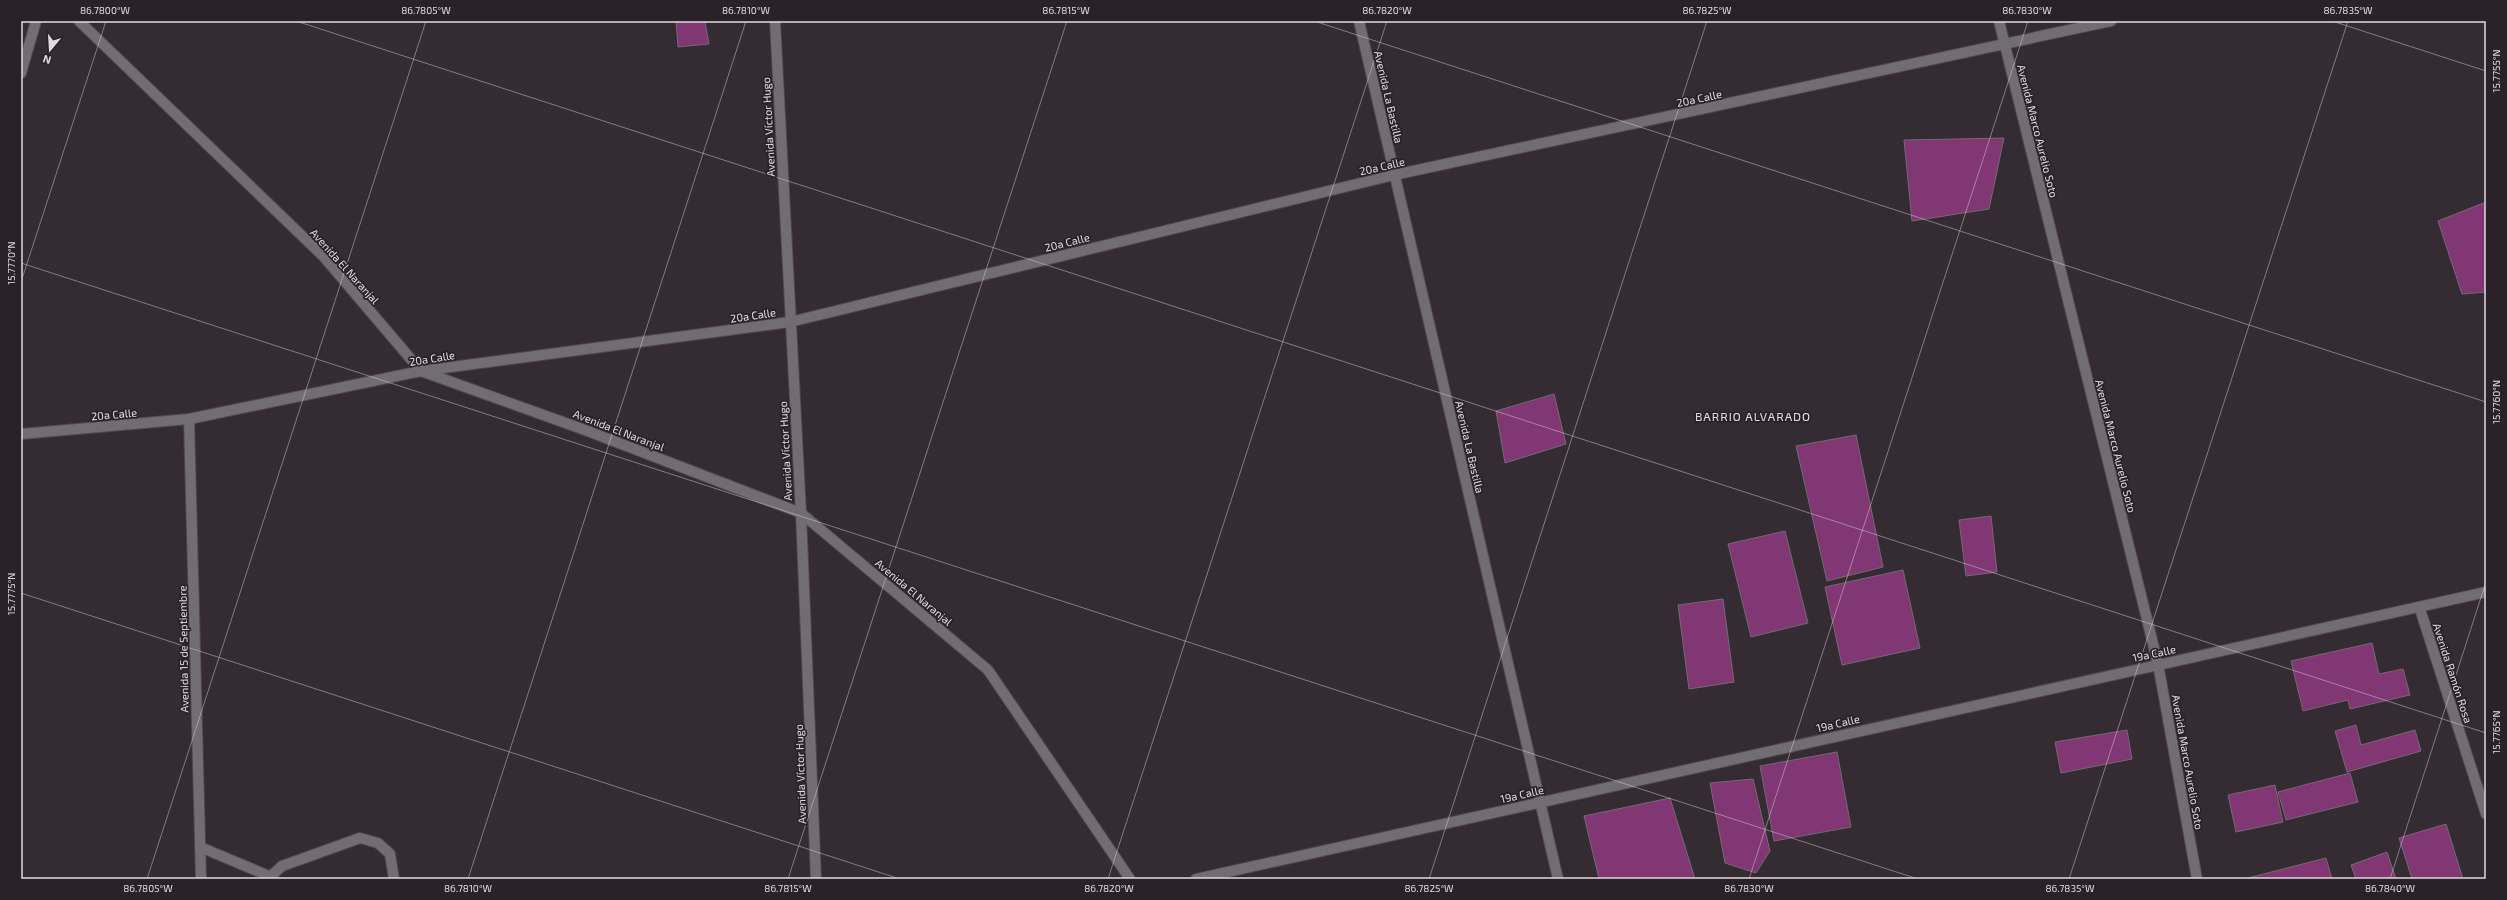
<svg xmlns="http://www.w3.org/2000/svg" width="2507" height="900" viewBox="0 0 2507 900" font-family="'Exo 2',sans-serif">
	<rect width="100%" height="100%" fill="#352c33"/>
	<g fill="#803774" stroke="#746a71">
		<polygon points="676,21 705,21 709,44 678,47"/>
		<polygon points="2004,138 1989,209 1912,221 1904,140"/>
		<polygon points="2486,202 2486,292 2462,294 2438,221"/>
		<polygon points="1554,394 1566,444 1505,463 1496,411"/>
		<polygon points="1856,435 1883,567 1827,581 1796,446"/>
		<polygon points="1991,516 1997,572 1966,576 1959,520"/>
		<polygon points="1785,531 1808,623 1751,637 1728,544"/>
		<polygon points="1903,570 1920,648 1842,665 1825,587"/>
		<polygon points="1723,599 1734,682 1689,689 1678,605"/>
		<polygon points="2372,643 2379,674 2403,669 2410,695 2350,709 2348,700 2303,711 2291,661"/>
		<polygon points="2356,725 2361,745 2415,730 2421,751 2347,772 2335,731"/>
		<polygon points="2127,730 2132,759 2061,773 2055,742"/>
		<polygon points="1837,752 1851,827 1774,841 1760,766"/>
		<polygon points="2350,773 2358,802 2286,820 2278,792"/>
		<polygon points="1753,779 1770,851 1756,873 1725,863 1710,783"/>
		<polygon points="2275,785 2283,822 2236,832 2228,795"/>
		<polygon points="1670,798 1695,879 1599,879 1584,816"/>
		<polygon points="2446,824 2463,879 2412,879 2399,838"/>
		<polygon points="2387,852 2396,879 2356,879 2351,865"/>
		<polygon points="2326,858 2332,879 2244,879"/>
	</g>
	<g fill="none" stroke-linecap="round" stroke-linejoin="round">
		<defs>
			<g id="minor">
				<polyline points="79,21 324,257 421,371 585,430 801,513 988,670 1130,879"/>
				<polyline points="775,21 801,513 816,879"/>
				<polyline points="1359,21 1558,879"/>
				<polyline points="1999,21 2158,664 2197,879"/>
				<polyline points="21,73 36,21"/>
				<polyline points="189,419 201,879"/>
				<polyline points="21,434 189,419 421,371 790,322 1394,175 2111,21"/>
				<polyline points="2420,609 2486,814"/>
				<polyline points="200,847 269,876"/>
				<polyline points="268,879 282,866 360,838 378,843 390,854 394,879"/>
				<polyline points="1196,879 2486,592"/>
			</g>
		</defs>
		<use href="#minor" stroke="#51484f" stroke-width="12"/>
		<use href="#minor" stroke="#726d71" stroke-width="10"/>
	</g>
	<path fill="none" stroke="#e1dbe0" stroke-width="1" stroke-opacity="0.45" d="M296,21L2486,733M1314,21L2486,402M2332,21L2486,71M21,263L1918,879M21,282L106,21M21,593L900,879M147,879L426,21M468,879L746,21M788,879L1067,21M1108,879L1387,21M1429,879L1707,21M1749,879L2028,21M2069,879L2348,21M2390,879L2486,582"/>
	<g text-anchor="middle" dominant-baseline="central" stroke-width="3.5" stroke-linejoin="round" paint-order="stroke">
		<g font-size="11" fill="#e1dbe0" stroke="#2b2229">
			<text transform="translate(1389 97) rotate(77)">Avenida La Bastilla</text>
			<text transform="translate(1699 98) rotate(-12)">20a Calle</text>
			<text transform="translate(768 127) rotate(-93)">Avenida Víctor Hugo</text>
			<text transform="translate(2038 131) rotate(76)">Avenida Marco Aurelio Soto</text>
			<text transform="translate(1382 166) rotate(-13)">20a Calle</text>
			<text transform="translate(1067 242) rotate(-14)">20a Calle</text>
			<text transform="translate(345 266) rotate(48)">Avenida El Naranjal</text>
			<text transform="translate(753 315) rotate(-8)">20a Calle</text>
			<text transform="translate(432 358) rotate(-9)">20a Calle</text>
			<text transform="translate(114 414) rotate(-5)">20a Calle</text>
			<text transform="translate(619 430) rotate(21)">Avenida El Naranjal</text>
			<text transform="translate(2116 446) rotate(76)">Avenida Marco Aurelio Soto</text>
			<text transform="translate(1470 447) rotate(77)">Avenida La Bastilla</text>
			<text transform="translate(785 451) rotate(-93)">Avenida Víctor Hugo</text>
			<text transform="translate(914 592) rotate(40)">Avenida El Naranjal</text>
			<text transform="translate(183 649) rotate(-91)">Avenida 15 de Septiembre</text>
			<text transform="translate(2154 653) rotate(-12)">19a Calle</text>
			<text transform="translate(2453 673) rotate(72)">Avenida Ramón Rosa</text>
			<text transform="translate(1838 723) rotate(-13)">19a Calle</text>
			<text transform="translate(2188 762) rotate(80)">Avenida Marco Aurelio Soto</text>
			<text transform="translate(800 774) rotate(-92)">Avenida Víctor Hugo</text>
			<text transform="translate(1522 794) rotate(-13)">19a Calle</text>
		</g>
		<g font-size="12" letter-spacing="1" fill="#e1dbe0" stroke="#2b2229">
			<text x="1753" y="416">BARRIO ALVARADO</text>
		</g>
	</g>
	<rect width="2507" height="900" fill="none" stroke="#2b2229" stroke-width="44"/>
	<g transform="translate(50 50) rotate(198)" stroke="#2b2229" stroke-width="3" paint-order="stroke">
	<path d="M0-3L7 15L0 10L-7 15Z" fill="#e1dbe0"/>
	<text y="-6" font-size="11" font-weight="bold" text-anchor="middle" fill="#e1dbe0">N</text>
	</g>
	<rect x="22" y="22" width="2463" height="856" fill="none" stroke="#e1dbe0" stroke-width="1.5"/>
	<g font-size="10" text-anchor="middle" fill="#e1dbe0">
		<text x="105" y="14">86.7800°W</text>
		<text x="426" y="14">86.7805°W</text>
		<text x="746" y="14">86.7810°W</text>
		<text x="1066" y="14">86.7815°W</text>
		<text x="1387" y="14">86.7820°W</text>
		<text x="1707" y="14">86.7825°W</text>
		<text x="2027" y="14">86.7830°W</text>
		<text x="2348" y="14">86.7835°W</text>
		<text transform="translate(2496 71) rotate(-90)" y="4">15.7755°N</text>
		<text transform="translate(11 263) rotate(-90)" y="4">15.7770°N</text>
		<text transform="translate(2496 402) rotate(-90)" y="4">15.7760°N</text>
		<text transform="translate(11 594) rotate(-90)" y="4">15.7775°N</text>
		<text transform="translate(2496 732) rotate(-90)" y="4">15.7765°N</text>
		<text x="148" y="892">86.7805°W</text>
		<text x="468" y="892">86.7810°W</text>
		<text x="788" y="892">86.7815°W</text>
		<text x="1109" y="892">86.7820°W</text>
		<text x="1429" y="892">86.7825°W</text>
		<text x="1749" y="892">86.7830°W</text>
		<text x="2070" y="892">86.7835°W</text>
		<text x="2390" y="892">86.7840°W</text>
	</g>
</svg>
